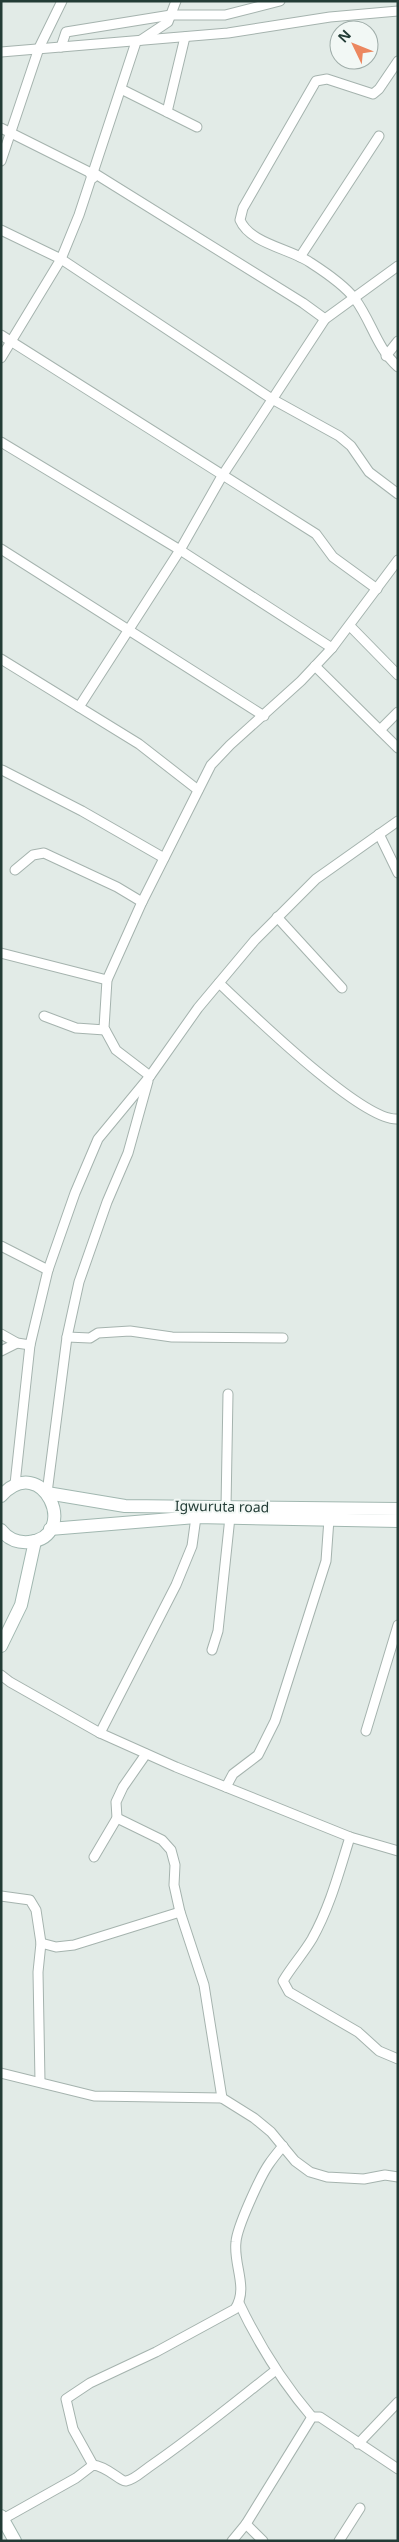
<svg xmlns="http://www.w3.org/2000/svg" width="399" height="2542" viewBox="0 0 399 2542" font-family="'Noto Sans',sans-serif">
	<rect width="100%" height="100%" fill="#e2ebe7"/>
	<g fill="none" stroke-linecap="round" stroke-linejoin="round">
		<defs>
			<g id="minor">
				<polyline points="141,40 168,22 176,1"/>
				<polyline points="61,47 66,32 171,15 225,15 280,1"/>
				<polyline points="1,52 228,33 330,17 398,11"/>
				<path d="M398,61L379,89L373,94L327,79L316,81L243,208L240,220C250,244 292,249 311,263C325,272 345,286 355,299C372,322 376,347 398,367"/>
				<polyline points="121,89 197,127"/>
				<polyline points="167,112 185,37"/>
				<polyline points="1,128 89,172 93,178"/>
				<polyline points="1,161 39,48 62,1"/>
				<polyline points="94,173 303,303 325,319"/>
				<polyline points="1,230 61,259 272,399 339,436 351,446 369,472 398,494"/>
				<polyline points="300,257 379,136"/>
				<polyline points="1,335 316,534 333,557 377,589"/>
				<polyline points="386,356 398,341"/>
				<polyline points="1,358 61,259 79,215 136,42"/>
				<polyline points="1,442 180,550 332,648"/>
				<polyline points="1,549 264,716"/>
				<polyline points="350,626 398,675"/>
				<polyline points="1,659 139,744 198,790"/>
				<polyline points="315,666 398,748"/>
				<polyline points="79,707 180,550 222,476 325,319 398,266"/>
				<polyline points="380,730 398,712"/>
				<polyline points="2,770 82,811 164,858"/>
				<polyline points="379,834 398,873"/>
				<polyline points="15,870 33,855 44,853 117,887 142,902"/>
				<polyline points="277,917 342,988"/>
				<polyline points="1,953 107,980"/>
				<path d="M219,983C248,1010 363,1123 398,1119"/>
				<polyline points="44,1016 76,1028 105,1030"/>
				<polyline points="150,1076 116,1050 104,1028 107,980 142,902 211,765 230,745 301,681 332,648 398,560"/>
				<polyline points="1,1246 48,1270"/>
				<polyline points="1,1334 17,1343 30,1345"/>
				<polyline points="67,1337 90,1338 98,1333 130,1331 172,1337 283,1338"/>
				<polyline points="1,1351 17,1343"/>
				<polyline points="15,1484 30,1345 48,1270 75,1193 98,1139 150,1076 198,1008 255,940 316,879 398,821"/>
				<polyline points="47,1493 67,1337 79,1282 107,1202 128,1153 148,1081"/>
				<polyline points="226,1507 228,1394"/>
				<polyline points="212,1650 218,1631 230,1517"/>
				<polyline points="1,1675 10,1682 100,1733 176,1767 350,1837 398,1851"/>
				<polyline points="366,1731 398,1625"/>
				<polyline points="100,1733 176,1585 192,1546 196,1517"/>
				<polyline points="226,1787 233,1774 258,1755 275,1721 326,1561 329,1519"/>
				<polyline points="117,1818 162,1840 171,1850 175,1865 174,1885 180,1912 204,1985 222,2098"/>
				<path d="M350,1837C339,1872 330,1907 312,1939C303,1954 292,1966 283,1981L289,1992L358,2032L379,2051L398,2059"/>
				<polyline points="94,1857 117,1818 116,1802 123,1787 146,1754"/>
				<polyline points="1,1896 30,1900 36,1910 41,1943 38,1972 40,2081"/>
				<polyline points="41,1943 56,1947 74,1945 180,1912"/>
				<polyline points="1,2073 94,2096 222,2098 254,2118 271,2132 295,2161 310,2172 327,2177 364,2179 385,2175 398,2177"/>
				<path d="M239,2303C259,2345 282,2382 312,2417"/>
				<polyline points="358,2444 398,2402"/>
				<path d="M93,2465L73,2429L66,2399L90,2383L156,2352L235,2309C249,2288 233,2265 236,2242C237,2227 260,2177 269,2164C273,2158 278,2152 283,2146"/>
				<path d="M3,2519L76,2478L93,2465C107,2466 121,2482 126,2481C134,2480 143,2471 149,2467C193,2437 234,2403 276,2370"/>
				<polyline points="246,2524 263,2541"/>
				<polyline points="232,2541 246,2524 312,2417 320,2417 398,2469"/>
				<polyline points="339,2541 360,2508"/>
			</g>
			<g id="secondary">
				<polyline points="47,1493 125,1506 398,1509"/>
				<path d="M1,1496C43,1450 81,1537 29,1542C18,1543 8,1539 1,1530"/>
				<polyline points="50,1529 196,1517 398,1521"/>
				<polyline points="1,1646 21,1605 35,1541"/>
				<polyline points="1,2516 15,2541"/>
			</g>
		</defs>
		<use href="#minor" stroke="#a5b3ae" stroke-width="11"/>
		<use href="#secondary" stroke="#a1b7b0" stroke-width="14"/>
		<use href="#minor" stroke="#fff" stroke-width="9"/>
		<use href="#secondary" stroke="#fff" stroke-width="12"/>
	</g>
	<g text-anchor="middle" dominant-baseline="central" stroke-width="4" stroke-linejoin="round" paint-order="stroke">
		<g font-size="14" fill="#233c36" stroke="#f2f8f5">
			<text transform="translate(222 1506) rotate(1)">Igwuruta road</text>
		</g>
	</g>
	<rect width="399" height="2542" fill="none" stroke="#233c36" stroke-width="5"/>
	<g transform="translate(354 45) rotate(313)"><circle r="24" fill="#f2f8f5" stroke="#9fada9"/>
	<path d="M0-4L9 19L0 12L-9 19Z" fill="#ec875f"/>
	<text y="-8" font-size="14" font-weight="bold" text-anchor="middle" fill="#233c36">N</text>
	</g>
</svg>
